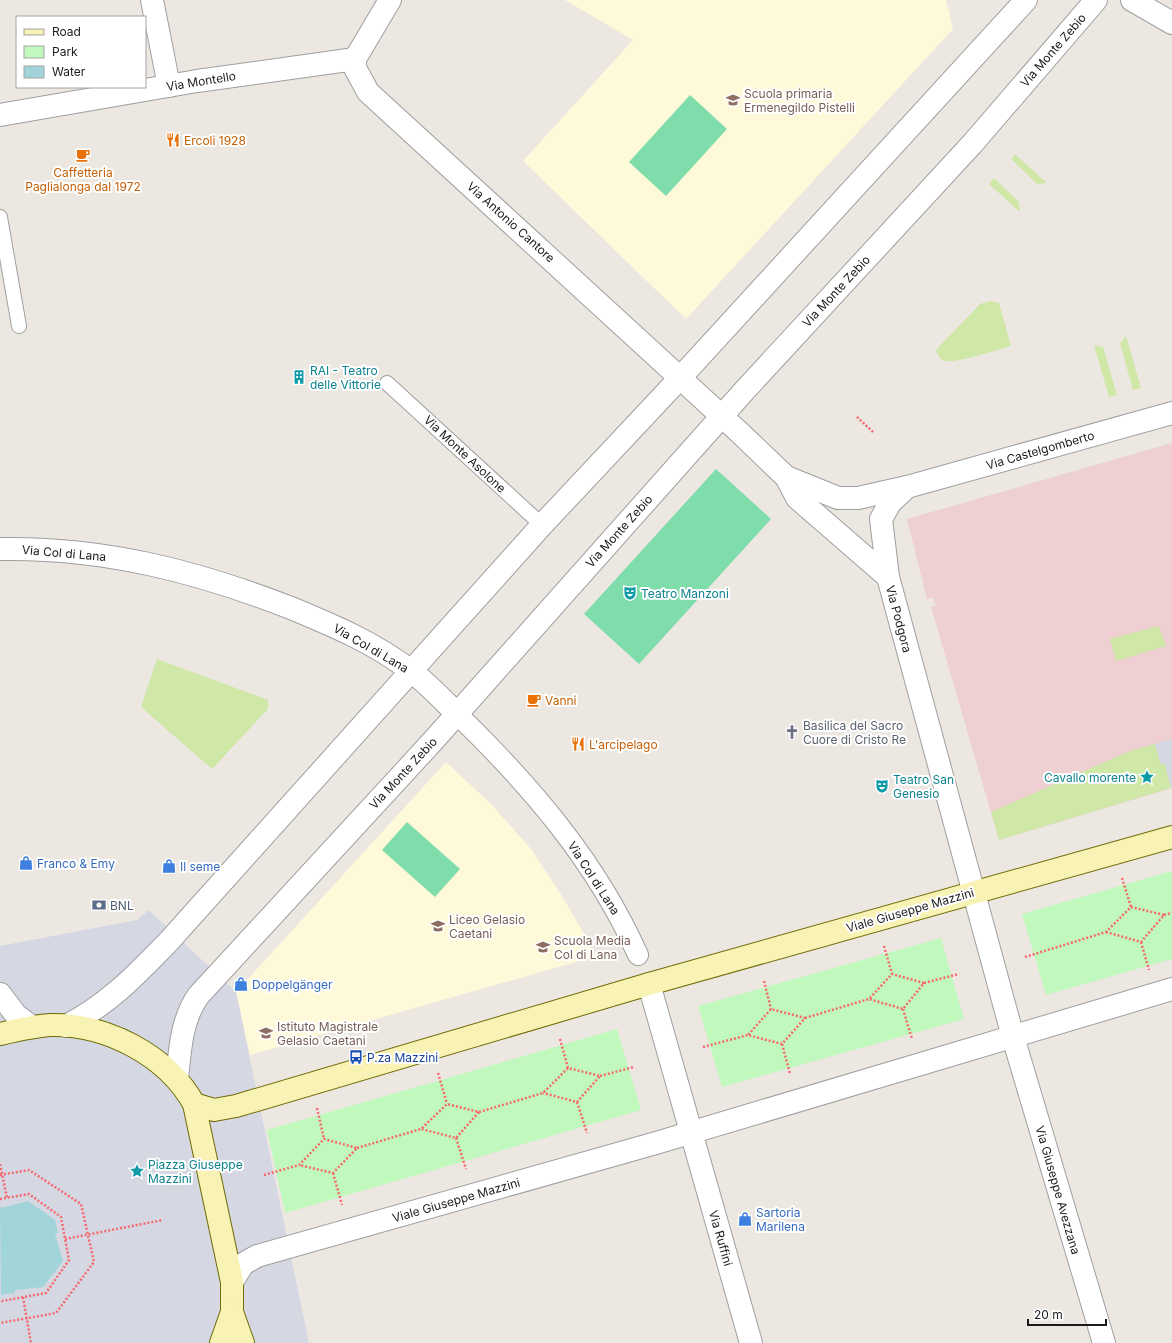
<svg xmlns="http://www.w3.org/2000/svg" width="1172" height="1343" viewBox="0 0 1172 1343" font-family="Inter,sans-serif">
	<rect width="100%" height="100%" fill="#ede7e1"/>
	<polygon fill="#eed0d3" points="1172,443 1172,788 999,840 931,607 936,606 933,598 927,599 907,519"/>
	<g fill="#fef9d9">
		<polygon points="565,0 946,0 953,29 686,319 523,161 633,40"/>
		<polygon points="446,762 492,805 531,849 562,896 597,956 250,1055 236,992"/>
	</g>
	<g fill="#cfe7a7">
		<polygon points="1015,154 1047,183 1037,184 1011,159"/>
		<polygon points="994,178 1019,202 1020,212 989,184"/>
		<path d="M990,301L999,303L1011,346C996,350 959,363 946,361C940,360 938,355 936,350L980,304Z"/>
		<polygon points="1126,336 1141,388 1133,390 1120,343"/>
		<polygon points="1094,345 1103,347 1117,395 1109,397"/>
		<polygon points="1159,626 1166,646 1116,661 1110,639"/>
		<polygon points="157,659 268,700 268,709 212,769 141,707"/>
		<polygon points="1155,744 1161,764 1165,763 1171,788 999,840 991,812 1130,751"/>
	</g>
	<g fill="#c0f8bd">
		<polygon points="1172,871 1172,959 1046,995 1022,914"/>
		<polygon points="941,938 964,1019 722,1087 698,1006"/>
		<polygon points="617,1029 641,1110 285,1213 267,1130"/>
	</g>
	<g fill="#7fdcab">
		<polygon points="690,95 727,129 666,196 629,162"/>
		<polygon points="716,469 771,519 639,664 584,614"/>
		<polygon points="407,822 460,869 435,897 382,850"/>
	</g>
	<g fill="#d5d7e3">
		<polygon points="1172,739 1172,788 1171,788 1165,764 1161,764 1155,744"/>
		<polygon points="149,910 236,992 309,1343 0,1343 0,946 137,920"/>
	</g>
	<polygon fill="#a1d5da" points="28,1201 55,1220 58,1233 55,1234 63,1261 43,1287 15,1290 15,1293 1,1295 0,1206 1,1208"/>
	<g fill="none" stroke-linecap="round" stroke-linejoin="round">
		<defs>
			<g id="service">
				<polyline points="0,217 19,326"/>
				<polyline points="387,383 542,525"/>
			</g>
			<path id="pedestrian" d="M457,714C530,785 596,861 638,955"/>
			<g id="minor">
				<polyline points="152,0 169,86"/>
				<polyline points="390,0 355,59 355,68 368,92 739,432 786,477 797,498 888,577"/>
				<polyline points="1132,0 1172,23"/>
				<polyline points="0,115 197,81 355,59"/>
				<polyline points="786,477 838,498 858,498 907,487 1172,413"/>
				<polyline points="907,487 890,503 881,519 888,577 1013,1037 1104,1343"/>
				<path d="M0,549C102,547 196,571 291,608C332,625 375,643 411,671C428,684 442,699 457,714"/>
				<polyline points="649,984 751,1343"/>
				<polyline points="0,994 16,1015 32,1027"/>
				<path d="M66,1026C108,1005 138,973 170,940L542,525L680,378L1026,0"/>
				<path d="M177,1079C180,1050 181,1021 198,996L432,742L745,390L973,143L1096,0"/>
				<polyline points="232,1282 243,1264 257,1256 656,1143 1172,989"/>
			</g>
			<g id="secondary">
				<path d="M0,1034C17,1030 34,1026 51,1025C106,1024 167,1055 194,1104L232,1282V1312L221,1343"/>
				<polyline points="194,1104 214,1110 236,1106 649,984 1172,837"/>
				<polyline points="232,1312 243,1343"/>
			</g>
		</defs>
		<use href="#service" stroke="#9f9f9f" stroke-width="16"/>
		<use href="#pedestrian" stroke="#9f9f9f" stroke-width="22"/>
		<use href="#minor" stroke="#9f9f9f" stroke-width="24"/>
		<use href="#secondary" stroke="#6f6c06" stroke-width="24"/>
		<g stroke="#f7686d" stroke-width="2.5" stroke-dasharray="2 2" stroke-linecap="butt">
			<polyline points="857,417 873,432"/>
			<polyline points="1122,878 1131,907"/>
			<polyline points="1164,915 1172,913"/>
			<polyline points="1141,942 1149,970"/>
			<polyline points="884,946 892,974"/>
			<polyline points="1025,957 1106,932 1131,907 1164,915 1141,942 1106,932"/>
			<polyline points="764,981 771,1009"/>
			<polyline points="924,983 959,974"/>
			<polyline points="903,1009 912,1039"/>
			<polyline points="805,1018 869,999 892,974 924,983 903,1009 869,999"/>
			<polyline points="560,1039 568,1068"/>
			<polyline points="782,1044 790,1074"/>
			<polyline points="703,1047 748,1035 782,1044 805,1018 771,1009 748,1035"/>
			<polyline points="438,1073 447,1104"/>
			<polyline points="600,1076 634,1067"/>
			<polyline points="577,1102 587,1133"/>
			<polyline points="317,1108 324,1139"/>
			<polyline points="479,1112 543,1093 568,1068 600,1076 577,1102 543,1093"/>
			<polyline points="456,1138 466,1169"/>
			<polyline points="357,1148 421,1129 447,1104 479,1112 456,1138 421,1129"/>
			<polyline points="0,1164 7,1198"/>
			<polyline points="333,1173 342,1205"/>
			<polyline points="0,1175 29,1170 81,1204 94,1262 56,1313 0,1323"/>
			<polyline points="264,1175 299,1165 324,1139 357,1148 333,1173 299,1165"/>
			<polyline points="0,1199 29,1194 61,1217 69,1260 46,1293 2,1301 0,1300"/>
			<polyline points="65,1239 163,1220"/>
			<polyline points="23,1297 31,1343"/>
		</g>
		<use href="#service" stroke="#fff" stroke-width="14"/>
		<use href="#pedestrian" stroke="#fff" stroke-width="20"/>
		<use href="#minor" stroke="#fff" stroke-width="22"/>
		<use href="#secondary" stroke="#f8f2b4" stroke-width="22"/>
	</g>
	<defs>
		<symbol id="school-bare" viewBox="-9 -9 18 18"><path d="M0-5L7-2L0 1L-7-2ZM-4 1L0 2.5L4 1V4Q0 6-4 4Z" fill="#8d6e63" stroke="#fff" stroke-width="2.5" paint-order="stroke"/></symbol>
		<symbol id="restaurant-bare" viewBox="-9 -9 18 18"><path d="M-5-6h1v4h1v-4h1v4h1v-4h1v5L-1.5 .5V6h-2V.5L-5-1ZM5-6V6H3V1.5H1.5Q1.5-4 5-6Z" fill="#e8710a" stroke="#fff" stroke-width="2.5" paint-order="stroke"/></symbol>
		<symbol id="cafe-bare" viewBox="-9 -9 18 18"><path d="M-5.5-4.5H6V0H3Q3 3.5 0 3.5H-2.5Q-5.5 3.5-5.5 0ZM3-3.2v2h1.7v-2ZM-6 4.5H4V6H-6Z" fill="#e8710a" stroke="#fff" stroke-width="2.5" paint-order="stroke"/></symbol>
		<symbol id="building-bare" viewBox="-9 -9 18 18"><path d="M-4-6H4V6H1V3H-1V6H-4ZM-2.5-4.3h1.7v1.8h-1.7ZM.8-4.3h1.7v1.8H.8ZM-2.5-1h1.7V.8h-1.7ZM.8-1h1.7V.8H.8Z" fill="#0f9aa8" stroke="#fff" stroke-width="2.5" paint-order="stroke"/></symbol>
		<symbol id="theatre-bare" viewBox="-9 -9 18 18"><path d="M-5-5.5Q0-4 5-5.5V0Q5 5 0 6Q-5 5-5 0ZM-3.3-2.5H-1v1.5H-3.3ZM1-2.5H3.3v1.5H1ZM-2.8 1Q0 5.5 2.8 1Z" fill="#0f9aa8" stroke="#fff" stroke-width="2.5" paint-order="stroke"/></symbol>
		<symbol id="church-bare" viewBox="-9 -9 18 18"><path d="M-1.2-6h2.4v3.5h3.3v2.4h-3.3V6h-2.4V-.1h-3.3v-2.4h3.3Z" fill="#6b7280" stroke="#fff" stroke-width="2.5" paint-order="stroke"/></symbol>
		<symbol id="sight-bare" viewBox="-9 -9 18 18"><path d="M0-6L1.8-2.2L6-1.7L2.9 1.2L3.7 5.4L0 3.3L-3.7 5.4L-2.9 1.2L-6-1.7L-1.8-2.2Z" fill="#0f9aa8" stroke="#fff" stroke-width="2.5" paint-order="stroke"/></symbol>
		<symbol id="shop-bare" viewBox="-9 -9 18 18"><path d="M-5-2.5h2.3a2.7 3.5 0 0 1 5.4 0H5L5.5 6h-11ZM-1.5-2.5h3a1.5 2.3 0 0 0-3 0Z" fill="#3f7fe0" stroke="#fff" stroke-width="2.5" paint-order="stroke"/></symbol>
		<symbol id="bank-bare" viewBox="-9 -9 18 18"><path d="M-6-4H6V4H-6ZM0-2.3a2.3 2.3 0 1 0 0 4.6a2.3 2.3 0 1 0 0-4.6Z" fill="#5c6f8a" stroke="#fff" stroke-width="2.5" paint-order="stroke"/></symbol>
		<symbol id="bus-bare" viewBox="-9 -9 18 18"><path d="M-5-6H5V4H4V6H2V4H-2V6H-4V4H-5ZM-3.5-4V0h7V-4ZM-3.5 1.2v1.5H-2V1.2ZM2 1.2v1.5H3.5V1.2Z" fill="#1a4fb4" stroke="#fff" stroke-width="2.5" paint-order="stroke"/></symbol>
	</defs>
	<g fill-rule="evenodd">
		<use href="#school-bare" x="723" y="90" width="20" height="20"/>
		<use href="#restaurant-bare" x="163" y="130" width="20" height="20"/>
		<use href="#cafe-bare" x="73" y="145" width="20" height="20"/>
		<use href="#building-bare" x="289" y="367" width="20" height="20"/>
		<use href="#theatre-bare" x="620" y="583" width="20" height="20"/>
		<use href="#cafe-bare" x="524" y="690" width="20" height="20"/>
		<use href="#church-bare" x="782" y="722" width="20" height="20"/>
		<use href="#restaurant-bare" x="568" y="734" width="20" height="20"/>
		<use href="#sight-bare" x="1137" y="767" width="20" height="20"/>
		<use href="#theatre-bare" x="872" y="776" width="20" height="20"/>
		<use href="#shop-bare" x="16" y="853" width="20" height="20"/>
		<use href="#shop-bare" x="159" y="856" width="20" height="20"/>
		<use href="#bank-bare" x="89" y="895" width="20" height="20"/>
		<use href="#school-bare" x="428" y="916" width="20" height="20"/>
		<use href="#school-bare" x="533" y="937" width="20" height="20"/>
		<use href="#shop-bare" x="231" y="974" width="20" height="20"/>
		<use href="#school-bare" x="256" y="1023" width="20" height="20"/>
		<use href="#bus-bare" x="346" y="1047" width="20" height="20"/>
		<use href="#sight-bare" x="127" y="1161" width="20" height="20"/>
		<use href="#shop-bare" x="735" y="1209" width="20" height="20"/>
	</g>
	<g text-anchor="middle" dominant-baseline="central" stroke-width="4" stroke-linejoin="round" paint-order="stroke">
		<g font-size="12" fill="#1b1b1b" stroke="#fff">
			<text transform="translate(1053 50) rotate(-49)">Via Monte Zebio</text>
			<text transform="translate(201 81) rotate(-9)">Via Montello</text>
			<text transform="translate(511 222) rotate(42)">Via Antonio Cantore</text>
			<text transform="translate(836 291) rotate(-47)">Via Monte Zebio</text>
			<text transform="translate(1040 450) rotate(-16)">Via Castelgomberto</text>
			<text transform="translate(465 454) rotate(43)">Via Monte Asolone</text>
			<text transform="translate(619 531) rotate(-48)">Via Monte Zebio</text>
			<text transform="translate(64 553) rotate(5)">Via Col di Lana</text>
			<text transform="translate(899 619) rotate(75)">Via Podgora</text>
			<text transform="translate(371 648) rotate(30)">Via Col di Lana</text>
			<text transform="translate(403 773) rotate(-47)">Via Monte Zebio</text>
			<text transform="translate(594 878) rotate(57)">Via Col di Lana</text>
			<text transform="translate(910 910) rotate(-16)">Viale Giuseppe Mazzini</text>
			<text transform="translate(1058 1190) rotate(74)">Via Giuseppe Avezzana</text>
			<text transform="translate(456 1200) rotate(-16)">Viale Giuseppe Mazzini</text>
			<text transform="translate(721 1238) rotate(74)">Via Ruffini</text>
		</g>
		<g font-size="12" fill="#785e54" stroke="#fff" text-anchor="start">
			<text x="744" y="93">Scuola primaria<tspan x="744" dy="14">Ermenegildo Pistelli</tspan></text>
			<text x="449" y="919">Liceo Gelasio<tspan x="449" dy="14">Caetani</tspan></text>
			<text x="554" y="940">Scuola Media<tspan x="554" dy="14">Col di Lana</tspan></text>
			<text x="277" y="1026">Istituto Magistrale<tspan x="277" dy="14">Gelasio Caetani</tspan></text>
		</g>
		<g font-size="12" fill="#c56008" stroke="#fff" text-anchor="start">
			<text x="184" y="140">Ercoli 1928</text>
			<text x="83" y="172" text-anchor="middle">Caffetteria<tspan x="83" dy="14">Paglialonga dal 1972</tspan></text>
			<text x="545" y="700">Vanni</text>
			<text x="589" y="744">L'arcipelago</text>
		</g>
		<g font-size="12" fill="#0d838f" stroke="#fff" text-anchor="start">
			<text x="310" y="370">RAI - Teatro<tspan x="310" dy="14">delle Vittorie</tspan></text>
			<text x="641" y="593">Teatro Manzoni</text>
			<text x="1136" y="777" text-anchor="end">Cavallo morente</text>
			<text x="893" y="779">Teatro San<tspan x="893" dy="14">Genesio</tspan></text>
			<text x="148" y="1164">Piazza Giuseppe<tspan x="148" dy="14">Mazzini</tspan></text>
		</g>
		<g font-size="12" fill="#5b616d" stroke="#fff" text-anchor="start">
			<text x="803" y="725">Basilica del Sacro<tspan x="803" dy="14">Cuore di Cristo Re</tspan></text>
		</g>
		<g font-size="12" fill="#366cbe" stroke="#fff" text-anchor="start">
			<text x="37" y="863">Franco &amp; Emy</text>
			<text x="180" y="866">Il seme</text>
			<text x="252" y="984">Doppelgänger</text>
			<text x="756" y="1212">Sartoria<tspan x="756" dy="14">Marilena</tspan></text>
		</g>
		<g font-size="12" fill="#4e5e75" stroke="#fff" text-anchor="start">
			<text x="110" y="905">BNL</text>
		</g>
		<g font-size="12" fill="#164399" stroke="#fff" text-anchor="start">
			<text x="367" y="1057">P.za Mazzini</text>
		</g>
	</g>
	<rect x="16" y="16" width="130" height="72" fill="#ffffff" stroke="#a4a4a4"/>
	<rect x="24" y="29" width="20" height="6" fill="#f8f2b4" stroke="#a4a4a4"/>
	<text x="52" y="36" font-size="12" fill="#1b1b1b">Road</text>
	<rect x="24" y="46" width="20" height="12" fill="#c0f8bd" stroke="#a4a4a4"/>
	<text x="52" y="56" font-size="12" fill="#1b1b1b">Park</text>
	<rect x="24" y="66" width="20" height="12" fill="#a1d5da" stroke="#a4a4a4"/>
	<text x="52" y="76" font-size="12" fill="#1b1b1b">Water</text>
	<path d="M1028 1319v6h78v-6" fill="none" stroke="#1b1b1b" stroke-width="2"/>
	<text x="1034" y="1319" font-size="12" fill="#1b1b1b" stroke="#ffffff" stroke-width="3" paint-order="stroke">20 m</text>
</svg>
